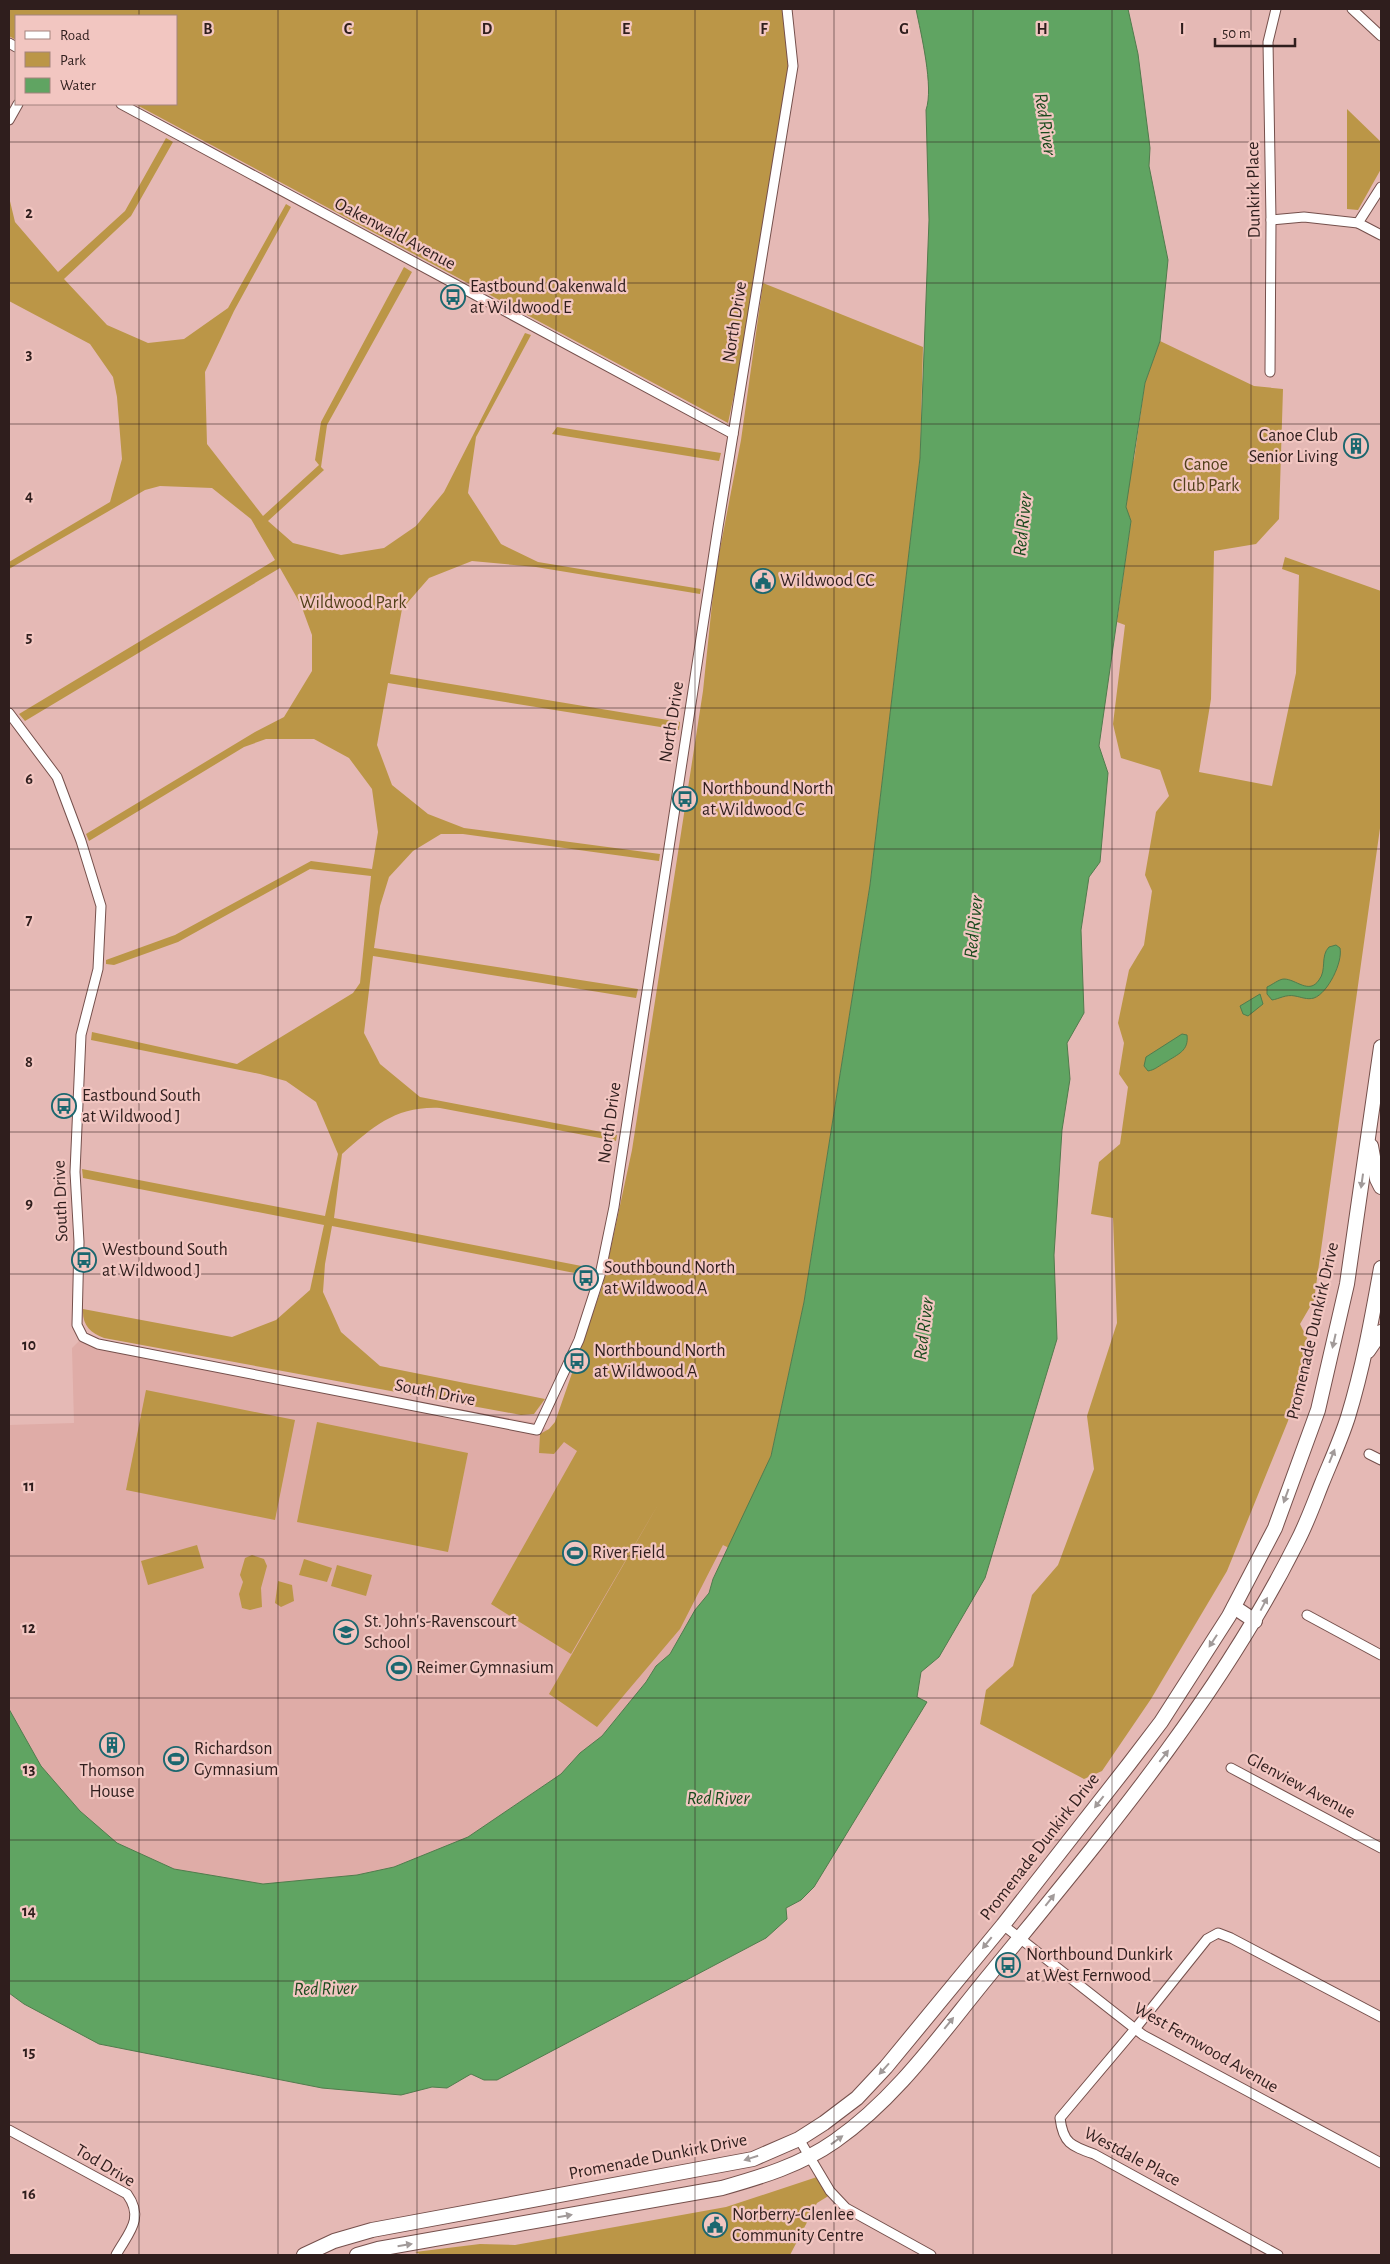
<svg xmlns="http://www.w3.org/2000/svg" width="1390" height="2264" viewBox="0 0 1390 2264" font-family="'Alegreya Sans',sans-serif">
	<rect width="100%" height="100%" fill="#e5b9b5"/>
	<polygon fill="#dfaca7" points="83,1337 98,1344 537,1423 729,1548 713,1579 709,1593 695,1610 670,1654 656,1666 646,1682 602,1736 580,1753 561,1774 468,1837 394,1867 357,1875 263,1884 174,1869 117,1843 80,1811 41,1766 9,1709 9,1425 74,1423 72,1348"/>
	<g fill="#bb9647">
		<polygon points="9,9 787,9 793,66 758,281 728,423 135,104 176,104 176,16 16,16 16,40 9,36"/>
		<polygon points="1347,109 1381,142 1381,169 1358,210 1347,209"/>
		<path d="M166,138L173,142L131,216L64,279L107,325L148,343L184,339L228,308L286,204L291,207L234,311L205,372L207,444L263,516L319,465L315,460L321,422L404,267L412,272L327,425L321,467L324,470L268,521L293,543L341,555L384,548L416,526L444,492L525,333L531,335L476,437L468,493L501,544L538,562L701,589L700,594L536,567L472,561L429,578L402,609L390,674L680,722L679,730L388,683L377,745L392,785L428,814L464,828L660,854L659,861L463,834H441L413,851L389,877L380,906L374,948L638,989L636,998L373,956L364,1033L380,1064L420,1097L617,1135L616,1141L440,1108C396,1106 374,1126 342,1154L334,1218L592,1268L590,1276L332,1226L325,1264L323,1292L341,1332L380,1366L545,1399L534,1414L521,1415L104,1338C90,1333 82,1325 83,1309L232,1337L276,1320L310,1290L324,1225L83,1178L82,1169L325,1216L338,1154L316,1102L286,1081L260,1074L91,1040L92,1032L237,1064L353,993L360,983L371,876L310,869L178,942L114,965L106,964V960L175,935L311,861L372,869L378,832L372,789L349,758L314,739H266L244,747L89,841L86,834L255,732L284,717L312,671V635L301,605L280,568L25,721L19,714L275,560L251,519L212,488L160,486L145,490L9,569V562L110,502L122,459L117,397L113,377L90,344L9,301V197L15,222L58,272L125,211Z"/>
		<polygon points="763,283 923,347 920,458 870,885 804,1302 771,1456 729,1548 723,1545 680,1629 597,1727 549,1694 659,1503 571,1654 491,1604 577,1451 564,1442 554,1454 539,1453 540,1434 549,1429 555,1422 603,1284 632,1150 703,691 715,575 741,440"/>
		<polygon points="1160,341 1254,386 1283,389 1279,519 1256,544 1214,551 1211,699 1199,772 1272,786 1296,673 1299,575 1282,569 1285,557 1381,591 1381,821 1314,1300 1300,1324 1307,1338 1300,1374 1288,1421 1227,1571 1151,1699 1102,1771 1084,1779 980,1724 986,1690 1013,1666 1032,1595 1058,1565 1094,1469 1087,1416 1117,1323 1113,1218 1091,1214 1099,1162 1120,1144 1128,1087 1119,1074 1124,1043 1118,1023 1129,970 1144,945 1152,891 1145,875 1156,812 1169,796 1160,770 1121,758 1113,724 1125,625 1117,622 1131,521 1126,508 1131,465 1134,460 1145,383"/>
		<polygon points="557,427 721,453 719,461 552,434"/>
		<polygon points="146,1390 295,1420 275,1520 126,1490"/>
		<polygon points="317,1422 468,1453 448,1552 297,1522"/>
		<polygon points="197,1545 204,1568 148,1585 141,1561"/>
		<polygon points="252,1555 264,1559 267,1566 261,1588 262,1607 250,1610 242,1608 239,1594 243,1582 240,1575 245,1558"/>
		<polygon points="304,1559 332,1568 327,1582 299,1575"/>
		<polygon points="337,1565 372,1575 366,1596 331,1586"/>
		<polygon points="278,1581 292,1585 294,1601 281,1607 275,1603"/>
		<polygon points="817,2177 830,2195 817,2203 790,2255 422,2255 415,2252 480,2244 515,2245 726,2207"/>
	</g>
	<g fill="#60a462" stroke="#517c4d">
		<path d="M916,9H1128L1138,54L1150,148L1149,166L1168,260L1160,341L1145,383L1126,507L1131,521L1099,746L1108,773L1100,862L1089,877L1081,930L1084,1013L1067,1043L1070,1079L1062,1130L1054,1255L1057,1339L985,1578L939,1657L921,1672L917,1697L927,1702L814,1887L801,1900L786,1908L787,1919L766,1938L497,2080H484L471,2074L447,2088L432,2087L401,2095L322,2088L99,2044L24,2004L9,1993V1709L41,1766L80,1811L117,1843L174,1869L263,1884L357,1875L394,1867L468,1837L561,1774L580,1753L602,1736L646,1682L656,1666L670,1654L695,1610L709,1593L713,1579L771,1456L804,1302L870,885L920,458L929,220L926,110C934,87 921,34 916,9Z"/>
		<path d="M1336,945L1340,948C1343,962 1328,993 1314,998C1307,1000 1301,997 1295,996C1286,994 1279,999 1272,1000L1267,994V987C1272,985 1279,979 1284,979C1296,979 1309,995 1319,980C1327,970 1320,956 1329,947Z"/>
		<polygon points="1260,994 1263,1004 1248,1016 1243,1014 1240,1006"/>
		<path d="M1182,1034L1187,1035C1189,1051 1178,1054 1166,1062C1160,1065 1155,1070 1148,1071L1144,1066L1146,1057Z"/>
	</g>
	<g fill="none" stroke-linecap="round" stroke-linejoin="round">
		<defs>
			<g id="minor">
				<polyline points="1352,9 1381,36"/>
				<polyline points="9,43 16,47"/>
				<polyline points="121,104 733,434"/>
				<polyline points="9,120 18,104"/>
				<polyline points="1271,220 1304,217 1358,223 1381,235"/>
				<polyline points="1358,223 1381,187"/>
				<polyline points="1270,372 1271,220 1268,42 1276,9"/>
				<polyline points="9,713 57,777 81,841 101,906 98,969 81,1035 75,1172 79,1242 77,1325 83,1337 98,1344 537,1430 579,1340 600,1275 614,1207 718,527 793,66 787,9"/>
				<polyline points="1369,1454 1381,1460"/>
				<polyline points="1307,1615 1381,1655"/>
				<polyline points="1231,1768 1381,1848"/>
				<polyline points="1003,1925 1143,2035 1381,2163"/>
				<path d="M9,2130L127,2194C145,2219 128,2233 116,2255"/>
				<polyline points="799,2139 830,2191 846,2208 931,2255"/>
				<path d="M1278,2255L1094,2154C1071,2146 1063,2143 1060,2118L1135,2029L1207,1939L1218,1933L1231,1938L1381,2017"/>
			</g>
			<g id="secondary">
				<polyline points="1371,1146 1377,1179 1381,1187"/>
				<polyline points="1368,1351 1381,1332"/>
				<polyline points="1234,1607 1255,1621"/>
				<polyline points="304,2255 334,2241 372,2230 753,2159 799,2139 824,2123 857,2098 886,2067 1003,1925 1129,1764 1161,1722 1229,1616 1275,1528 1318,1410 1347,1284 1381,1047"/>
				<path d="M357,2255L378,2249L722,2188C761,2177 801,2165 835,2141C898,2097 943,2031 991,1973C1102,1837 1218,1700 1297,1542C1307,1523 1314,1503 1322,1483C1331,1461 1341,1439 1348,1417C1363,1368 1372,1318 1381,1268"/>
			</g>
		</defs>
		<use href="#minor" stroke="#75504c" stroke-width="11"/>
		<use href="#secondary" stroke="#75504c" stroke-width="16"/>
		<use href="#minor" stroke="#fff" stroke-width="9"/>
		<use href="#secondary" stroke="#fff" stroke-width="14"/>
	</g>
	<defs><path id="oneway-solid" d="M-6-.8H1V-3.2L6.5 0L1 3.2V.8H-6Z" transform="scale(1.25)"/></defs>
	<g fill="#a19a99">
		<use href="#oneway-solid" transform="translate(1362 1181) rotate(98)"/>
		<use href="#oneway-solid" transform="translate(1334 1341) rotate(103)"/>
		<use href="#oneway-solid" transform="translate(1332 1456) rotate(-68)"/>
		<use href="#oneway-solid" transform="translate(1286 1496) rotate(110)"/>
		<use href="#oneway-solid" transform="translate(1264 1604) rotate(-62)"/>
		<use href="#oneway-solid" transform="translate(1213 1641) rotate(123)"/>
		<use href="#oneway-solid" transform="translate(1164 1756) rotate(-52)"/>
		<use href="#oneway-solid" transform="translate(1099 1802) rotate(128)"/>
		<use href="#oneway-solid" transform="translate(1050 1900) rotate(-52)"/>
		<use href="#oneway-solid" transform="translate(987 1943) rotate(129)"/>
		<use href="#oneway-solid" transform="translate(949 2023) rotate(-51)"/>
		<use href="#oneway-solid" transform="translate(884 2069) rotate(132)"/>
		<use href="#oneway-solid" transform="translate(837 2140) rotate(-36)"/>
		<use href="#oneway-solid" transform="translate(751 2158) rotate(163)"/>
		<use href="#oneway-solid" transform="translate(565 2216) rotate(-10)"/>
		<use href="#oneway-solid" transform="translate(405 2245) rotate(-9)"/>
	</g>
	<path fill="none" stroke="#2f1e1d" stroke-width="1" stroke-opacity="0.55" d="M139,9V16M278,9V2255M417,9V2255M556,9V2255M695,9V2255M834,9V2255M973,9V2255M1112,9V2255M1251,9V2255M139,104V2255M9,142H1381M9,283H1381M9,424H1381M9,566H1381M9,708H1381M9,849H1381M9,990H1381M9,1132H1381M9,1274H1381M9,1415H1381M9,1556H1381M9,1698H1381M9,1840H1381M9,1981H1381M9,2122H1381"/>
	<defs>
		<symbol id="bus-ring" viewBox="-11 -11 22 22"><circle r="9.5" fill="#f2c6c1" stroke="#1b676f" stroke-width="1.5"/><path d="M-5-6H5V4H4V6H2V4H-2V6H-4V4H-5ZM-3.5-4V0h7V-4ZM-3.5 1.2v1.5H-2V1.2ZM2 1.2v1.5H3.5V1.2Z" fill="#1b676f"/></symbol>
		<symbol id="building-ring" viewBox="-11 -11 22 22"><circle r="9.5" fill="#f2c6c1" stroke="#1b676f" stroke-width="1.5"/><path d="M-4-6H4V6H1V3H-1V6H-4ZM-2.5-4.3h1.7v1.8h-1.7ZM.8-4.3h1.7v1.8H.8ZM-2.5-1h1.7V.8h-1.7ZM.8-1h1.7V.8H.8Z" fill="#1b676f"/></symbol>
		<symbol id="civic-ring" viewBox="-11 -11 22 22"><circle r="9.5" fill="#f2c6c1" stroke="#1b676f" stroke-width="1.5"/><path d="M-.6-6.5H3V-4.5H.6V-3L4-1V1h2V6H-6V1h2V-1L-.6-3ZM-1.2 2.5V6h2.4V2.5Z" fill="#1b676f"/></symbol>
		<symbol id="stadium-ring" viewBox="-11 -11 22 22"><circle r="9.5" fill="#f2c6c1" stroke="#1b676f" stroke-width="1.5"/><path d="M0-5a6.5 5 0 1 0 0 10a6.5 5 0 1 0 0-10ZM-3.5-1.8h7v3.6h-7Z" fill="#1b676f"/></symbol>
		<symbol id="school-ring" viewBox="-11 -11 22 22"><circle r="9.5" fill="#f2c6c1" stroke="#1b676f" stroke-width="1.5"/><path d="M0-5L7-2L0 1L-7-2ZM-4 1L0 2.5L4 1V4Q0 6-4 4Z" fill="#1b676f"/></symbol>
	</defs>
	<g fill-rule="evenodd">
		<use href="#bus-ring" x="439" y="283" width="28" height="28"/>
		<use href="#building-ring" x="1342" y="432" width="28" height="28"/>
		<use href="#civic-ring" x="749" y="567" width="28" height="28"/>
		<use href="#bus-ring" x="671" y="785" width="28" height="28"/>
		<use href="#bus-ring" x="50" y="1092" width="28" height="28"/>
		<use href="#bus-ring" x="70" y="1246" width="28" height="28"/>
		<use href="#bus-ring" x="572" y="1264" width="28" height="28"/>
		<use href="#bus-ring" x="563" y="1347" width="28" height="28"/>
		<use href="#stadium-ring" x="561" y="1539" width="28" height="28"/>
		<use href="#school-ring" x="332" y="1618" width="28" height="28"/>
		<use href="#stadium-ring" x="385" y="1654" width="28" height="28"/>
		<use href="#building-ring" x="98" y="1731" width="28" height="28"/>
		<use href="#stadium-ring" x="162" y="1745" width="28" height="28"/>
		<use href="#bus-ring" x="994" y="1951" width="28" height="28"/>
		<use href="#civic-ring" x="701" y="2211" width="28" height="28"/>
	</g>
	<g text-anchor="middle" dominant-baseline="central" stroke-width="4.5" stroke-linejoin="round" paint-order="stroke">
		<g font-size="18" fill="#2f1e1d" stroke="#f2c6c1">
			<text transform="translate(1254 190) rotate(-91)">Dunkirk Place</text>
			<text transform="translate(395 234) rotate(28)">Oakenwald Avenue</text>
			<text transform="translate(735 322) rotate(-81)">North Drive</text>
			<text transform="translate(672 722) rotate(-81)">North Drive</text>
			<text transform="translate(610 1123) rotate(-82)">North Drive</text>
			<text transform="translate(61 1201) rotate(-92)">South Drive</text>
			<text transform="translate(1313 1331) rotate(-77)">Promenade Dunkirk Drive</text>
			<text transform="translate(435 1393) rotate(11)">South Drive</text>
			<text transform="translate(1301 1786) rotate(28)">Glenview Avenue</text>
			<text transform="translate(1040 1847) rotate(-52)">Promenade Dunkirk Drive</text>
			<text transform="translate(1206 2048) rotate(30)">West Fernwood Avenue</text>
			<text transform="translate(658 2157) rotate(-11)">Promenade Dunkirk Drive</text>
			<text transform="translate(1132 2157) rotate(28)">Westdale Place</text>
			<text transform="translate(105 2166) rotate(31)">Tod Drive</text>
		</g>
		<g font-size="18" fill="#2f1e1d" stroke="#f2c6c1" text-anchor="start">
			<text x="470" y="287">Eastbound Oakenwald<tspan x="470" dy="21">at Wildwood E</tspan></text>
			<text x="1338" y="436" text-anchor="end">Canoe Club<tspan x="1338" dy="21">Senior Living</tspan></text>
			<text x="780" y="581">Wildwood CC</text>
			<text x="702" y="789">Northbound North<tspan x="702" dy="21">at Wildwood C</tspan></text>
			<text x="82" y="1096">Eastbound South<tspan x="82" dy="21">at Wildwood J</tspan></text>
			<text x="102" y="1250">Westbound South<tspan x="102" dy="21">at Wildwood J</tspan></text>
			<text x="604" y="1268">Southbound North<tspan x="604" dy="21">at Wildwood A</tspan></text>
			<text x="594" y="1351">Northbound North<tspan x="594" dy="21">at Wildwood A</tspan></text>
			<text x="592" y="1553">River Field</text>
			<text x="364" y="1622">St. John's-Ravenscourt<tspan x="364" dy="21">School</tspan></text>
			<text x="416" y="1668">Reimer Gymnasium</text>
			<text x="194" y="1749">Richardson<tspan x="194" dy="21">Gymnasium</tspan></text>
			<text x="112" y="1771" text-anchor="middle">Thomson<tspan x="112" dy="21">House</tspan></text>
			<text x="1026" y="1955">Northbound Dunkirk<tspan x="1026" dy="21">at West Fernwood</tspan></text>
			<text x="732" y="2215">Norberry-Glenlee<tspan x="732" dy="21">Community Centre</tspan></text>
		</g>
		<g font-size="18" fill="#52411a" stroke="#f2c6c1">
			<text x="1206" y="465">Canoe<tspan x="1206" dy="21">Club Park</tspan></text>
			<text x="353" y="603">Wildwood Park</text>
		</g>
		<g font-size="19" font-style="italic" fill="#1a4a1d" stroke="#f2c6c1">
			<text transform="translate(1045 124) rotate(81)">Red River</text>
			<text transform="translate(1023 525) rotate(-84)">Red River</text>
			<text transform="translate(974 927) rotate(-84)">Red River</text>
			<text transform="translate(924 1329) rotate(-83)">Red River</text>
			<text x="718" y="1798">Red River</text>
			<text transform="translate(325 1989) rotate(-1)">Red River</text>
		</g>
	</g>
	<g font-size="16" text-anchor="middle" font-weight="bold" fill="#2f1e1d" stroke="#f2c6c1" stroke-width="4.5" stroke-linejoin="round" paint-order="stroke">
		<text x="208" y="34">B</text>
		<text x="348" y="34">C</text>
		<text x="487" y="34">D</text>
		<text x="626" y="34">E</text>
		<text x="764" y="34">F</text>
		<text x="904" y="34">G</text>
		<text x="1042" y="34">H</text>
		<text x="1182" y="34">I</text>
		<text x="29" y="218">2</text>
		<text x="29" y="359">3</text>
		<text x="29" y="501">4</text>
		<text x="29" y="642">5</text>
		<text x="29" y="784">6</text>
		<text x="29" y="925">7</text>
		<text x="29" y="1067">8</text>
		<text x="29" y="1208">9</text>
		<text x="29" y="1350">10</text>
		<text x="29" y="1491">11</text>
		<text x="29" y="1633">12</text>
		<text x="29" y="1774">13</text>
		<text x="29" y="1916">14</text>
		<text x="29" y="2057">15</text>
		<text x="29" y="2199">16</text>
	</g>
	<rect width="1390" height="2264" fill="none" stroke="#2f1e1d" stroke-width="20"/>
	<rect x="15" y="15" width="162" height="90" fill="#f2c6c1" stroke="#a4837f"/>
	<rect x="25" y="31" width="25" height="8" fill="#ffffff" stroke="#a4837f"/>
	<text x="60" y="40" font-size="15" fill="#2f1e1d">Road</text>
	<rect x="25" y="52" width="25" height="15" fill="#bb9647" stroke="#a4837f"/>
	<text x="60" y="65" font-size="15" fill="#2f1e1d">Park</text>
	<rect x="25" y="78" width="25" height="15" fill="#60a462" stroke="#a4837f"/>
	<text x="60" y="90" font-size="15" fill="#2f1e1d">Water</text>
	<path d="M1215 38v8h80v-8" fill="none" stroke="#2f1e1d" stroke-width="2.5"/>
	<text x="1222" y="38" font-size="15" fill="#2f1e1d" stroke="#f2c6c1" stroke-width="4" paint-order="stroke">50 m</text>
</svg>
